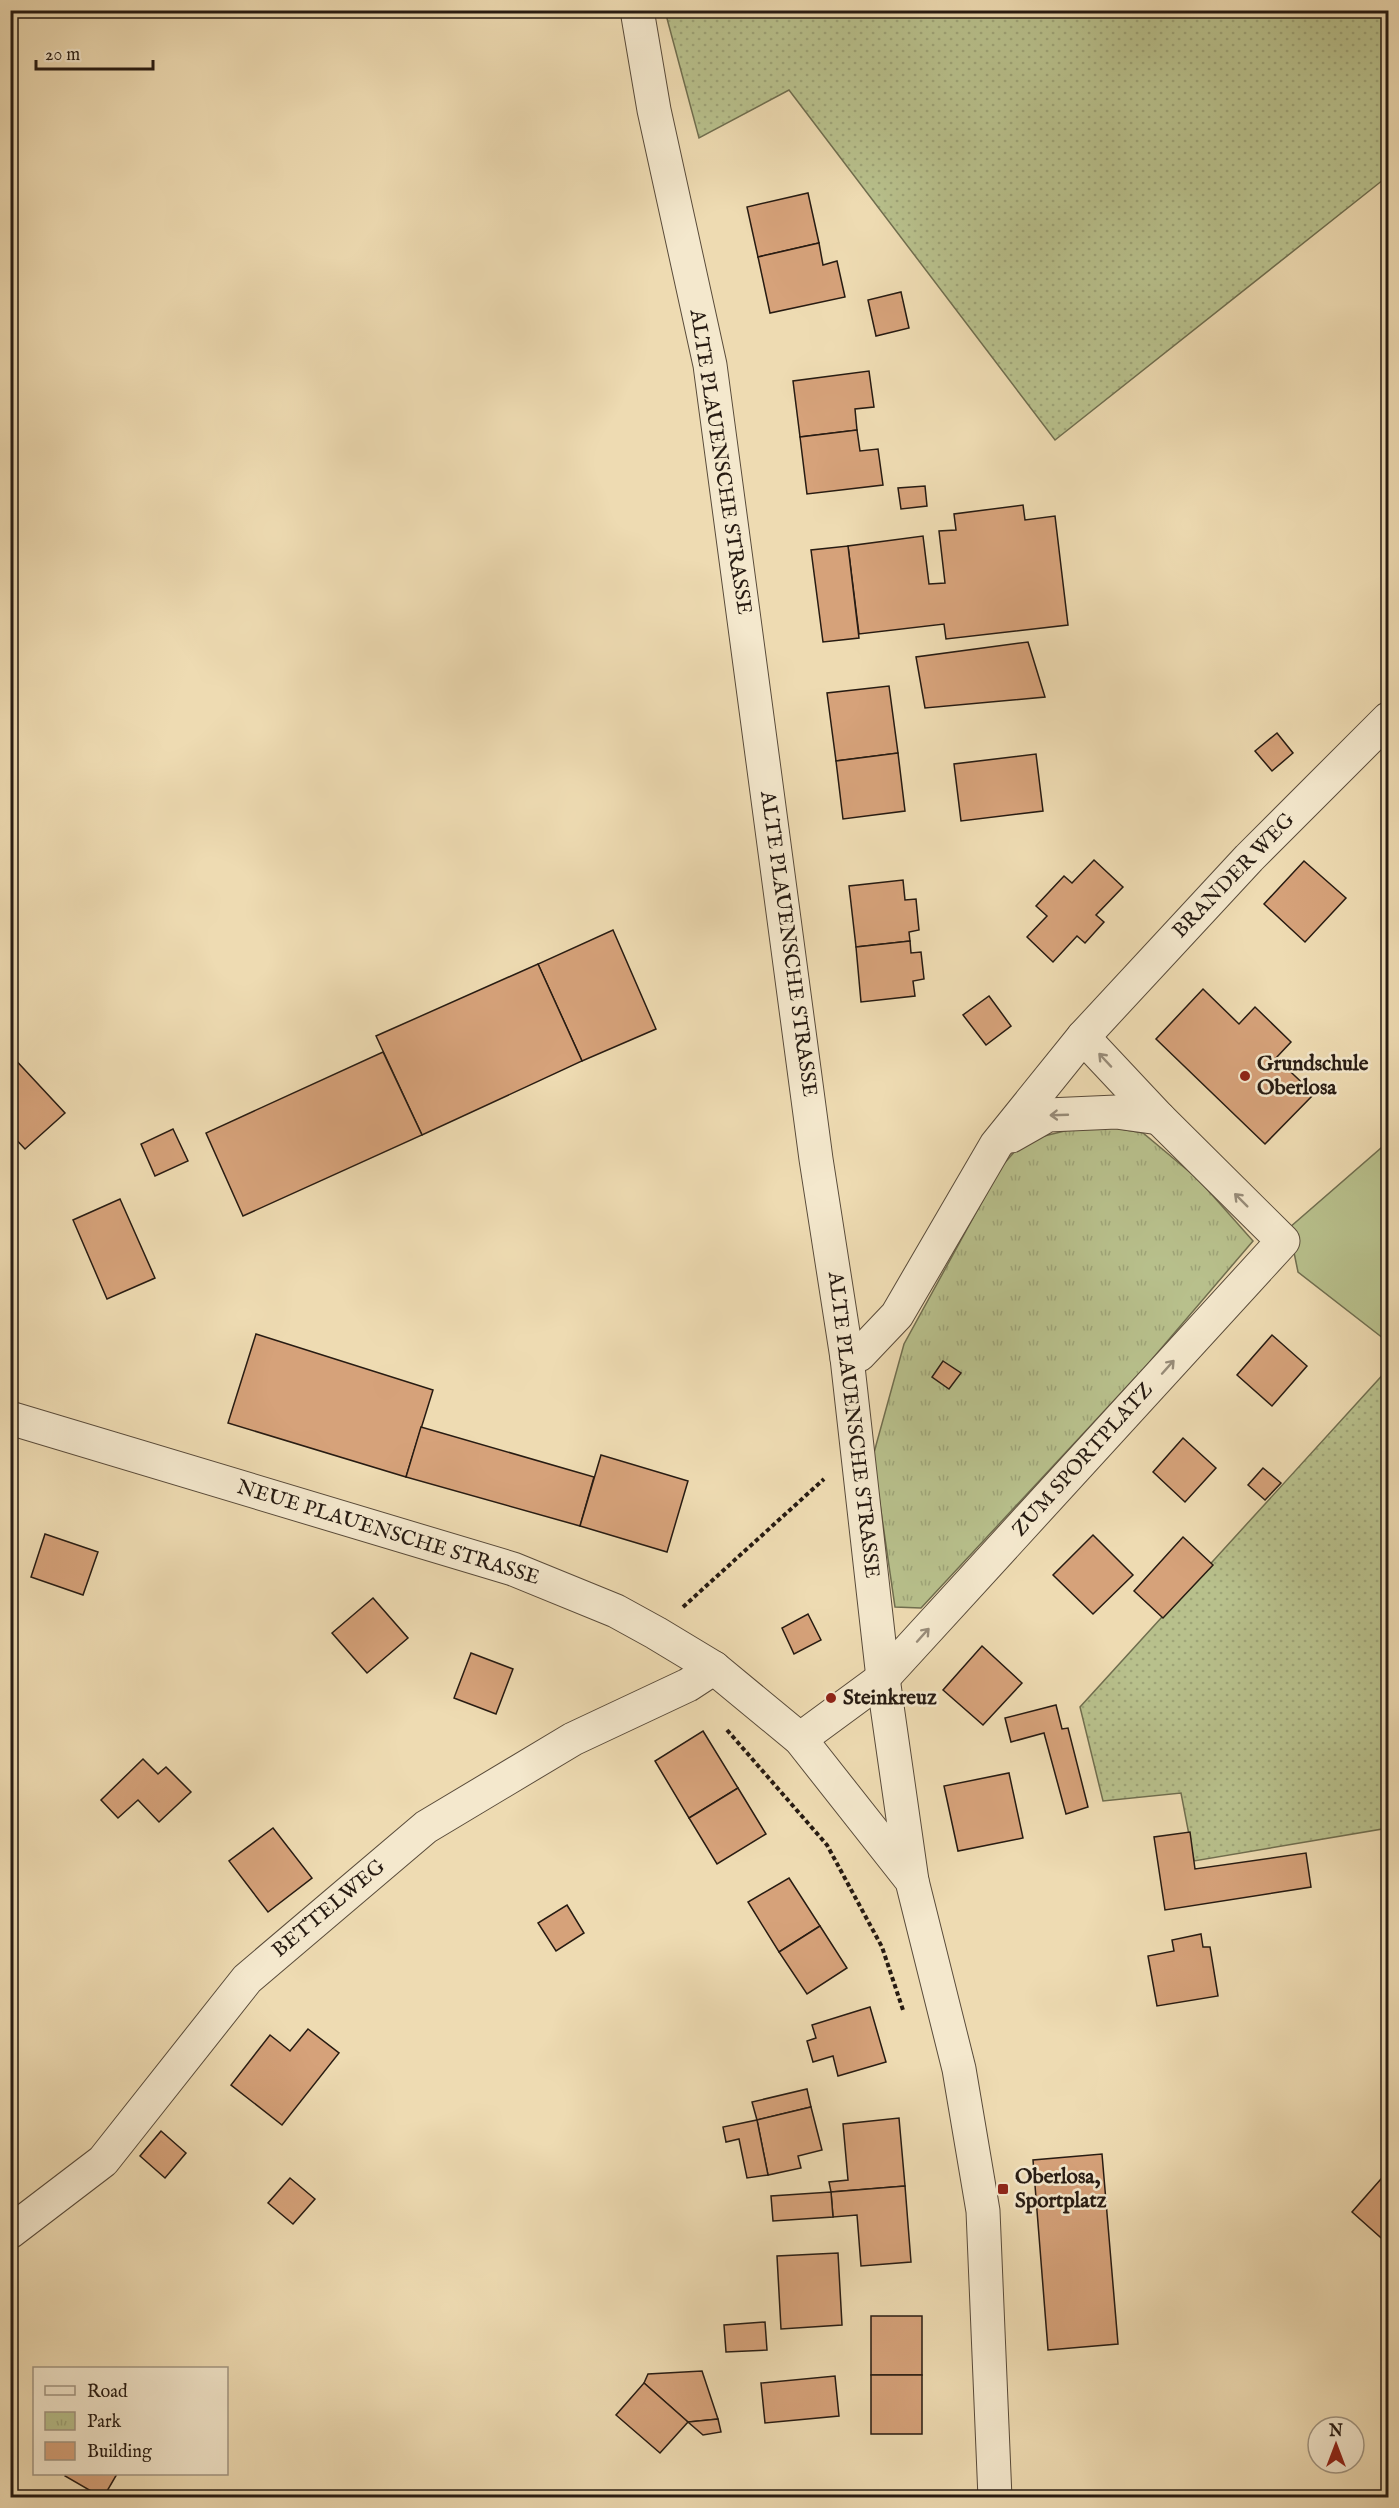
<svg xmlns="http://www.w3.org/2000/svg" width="1399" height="2508" viewBox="0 0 1399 2508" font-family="'IM FELL English',serif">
	<defs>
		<pattern id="grass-dots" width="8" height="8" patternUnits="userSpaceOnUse" patternTransform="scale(1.5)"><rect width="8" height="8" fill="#b8c08c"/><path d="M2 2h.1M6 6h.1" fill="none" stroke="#9ea478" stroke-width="1.8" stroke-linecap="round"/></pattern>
		<pattern id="park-tufts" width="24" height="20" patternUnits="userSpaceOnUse" patternTransform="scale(1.5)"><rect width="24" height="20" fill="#b8c08c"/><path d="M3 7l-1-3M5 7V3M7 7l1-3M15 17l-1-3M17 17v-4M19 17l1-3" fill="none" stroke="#9ea478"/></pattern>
	</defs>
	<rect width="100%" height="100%" fill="#eedbb2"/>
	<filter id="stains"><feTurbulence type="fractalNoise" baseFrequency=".00333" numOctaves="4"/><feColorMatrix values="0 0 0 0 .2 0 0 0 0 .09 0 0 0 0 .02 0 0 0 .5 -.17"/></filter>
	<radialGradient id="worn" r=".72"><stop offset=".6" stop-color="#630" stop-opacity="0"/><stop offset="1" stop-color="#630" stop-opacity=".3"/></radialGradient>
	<g fill="url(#grass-dots)" stroke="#706e4f" stroke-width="1.5">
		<polygon points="665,11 1388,11 1388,176 1055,440 789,90 699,138"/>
		<polygon points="1388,1369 1388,1828 1194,1861 1181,1793 1103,1801 1080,1707"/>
	</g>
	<polygon fill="url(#park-tufts)" stroke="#706e4f" stroke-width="1.5" points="1093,1124 1143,1133 1198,1179 1253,1241 1147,1365 921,1608 895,1607 873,1456 904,1344 1001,1167 1024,1141"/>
	<polygon fill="#b8c08c" stroke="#706e4f" stroke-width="1.5" points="1388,1142 1388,1342 1298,1272 1289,1228"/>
	<g fill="#d6a27a" stroke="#271b12" stroke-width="1.5">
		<polygon points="808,193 819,243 758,257 747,207"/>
		<polygon points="819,243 823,265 837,261 845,297 770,313 758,257"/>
		<polygon points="901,292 909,328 876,336 868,300"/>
		<polygon points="869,371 874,407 855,409 857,430 800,437 793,381"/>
		<polygon points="857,430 860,451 878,449 883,485 807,494 800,437"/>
		<polygon points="925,486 927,506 901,509 898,488"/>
		<polygon points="1023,505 1025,520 1055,516 1068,625 946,639 944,624 859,634 848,546 923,536 929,584 945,583 939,531 956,530 954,514"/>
		<polygon points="848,546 859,638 823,642 811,550"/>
		<polygon points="1028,642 1045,697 925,708 916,657"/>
		<polygon points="889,686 898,753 836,761 827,693"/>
		<polygon points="1277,733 1293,753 1272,771 1255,751"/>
		<polygon points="898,753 905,811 843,819 836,761"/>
		<polygon points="1036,754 1043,811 961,821 954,764"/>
		<polygon points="1094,860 1123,887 1096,915 1104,922 1085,943 1077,936 1053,962 1027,937 1047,916 1036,906 1064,876 1072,883"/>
		<polygon points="1304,861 1346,898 1305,942 1264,904"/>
		<polygon points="903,880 905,900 916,899 919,930 909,932 910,941 856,947 849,886"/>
		<polygon points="613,930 656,1029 582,1061 538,964"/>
		<polygon points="910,941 911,953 921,952 924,979 913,981 915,996 861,1002 856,947"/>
		<polygon points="538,964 582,1061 422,1135 376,1036"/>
		<polygon points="1203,989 1239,1024 1255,1007 1291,1042 1276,1058 1314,1094 1265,1144 1156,1039"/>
		<polygon points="989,996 1011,1026 986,1045 963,1015"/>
		<polygon points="383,1052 422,1135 243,1216 206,1133"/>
		<polygon points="10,1054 65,1113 25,1149 10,1133"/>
		<polygon points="173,1129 188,1161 155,1176 141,1144"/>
		<polygon points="120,1199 155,1278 107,1299 73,1220"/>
		<polygon points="256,1334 433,1390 406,1477 228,1423"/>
		<polygon points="1272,1335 1307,1366 1272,1406 1237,1375"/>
		<polygon points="943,1361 961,1373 949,1389 932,1377"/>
		<polygon points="421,1427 594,1477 580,1526 406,1477"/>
		<polygon points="1183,1438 1216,1468 1185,1502 1153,1472"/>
		<polygon points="601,1455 688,1481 667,1552 580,1526"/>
		<polygon points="1263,1468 1281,1483 1265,1500 1248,1485"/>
		<polygon points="45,1534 98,1552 83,1595 31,1577"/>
		<polygon points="1093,1535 1133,1575 1093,1614 1053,1575"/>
		<polygon points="1183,1537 1213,1565 1163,1618 1134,1591"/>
		<polygon points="373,1598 408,1638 367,1673 332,1633"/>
		<polygon points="808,1614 821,1640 794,1654 782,1628"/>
		<polygon points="982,1646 1022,1683 983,1725 943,1690"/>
		<polygon points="471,1653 513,1669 496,1714 454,1698"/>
		<polygon points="1056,1705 1062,1729 1068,1728 1088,1807 1066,1814 1044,1733 1011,1742 1005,1718"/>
		<polygon points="703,1731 738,1788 689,1818 655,1761"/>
		<polygon points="143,1759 158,1774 166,1767 191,1792 159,1822 138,1800 118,1818 101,1800"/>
		<polygon points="1009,1773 1023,1838 958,1851 944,1786"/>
		<polygon points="738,1788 766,1834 717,1864 689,1818"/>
		<polygon points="273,1828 312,1878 268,1912 229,1861"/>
		<polygon points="1190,1832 1195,1869 1306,1853 1311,1887 1165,1910 1154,1837"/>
		<polygon points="789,1878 820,1926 779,1952 748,1902"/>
		<polygon points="567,1905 584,1933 556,1951 538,1923"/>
		<polygon points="820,1926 847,1968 807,1994 779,1952"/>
		<polygon points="1201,1934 1203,1947 1210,1947 1218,1996 1157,2006 1148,1956 1174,1951 1172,1940"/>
		<polygon points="870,2007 886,2062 838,2076 833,2056 813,2062 807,2041 816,2038 812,2025"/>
		<polygon points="308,2029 339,2053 282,2125 231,2085 270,2035 290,2051"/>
		<polygon points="807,2089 811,2107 757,2120 752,2102"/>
		<polygon points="811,2107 822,2150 798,2156 801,2168 768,2175 757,2120"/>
		<polygon points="899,2118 905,2186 831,2192 829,2182 848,2180 843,2124"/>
		<polygon points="757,2120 768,2175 747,2178 739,2139 726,2142 723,2127"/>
		<polygon points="161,2131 186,2153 165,2178 140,2156"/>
		<polygon points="1102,2154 1118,2344 1048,2350 1033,2160"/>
		<polygon points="1388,2171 1388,2244 1352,2212"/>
		<polygon points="290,2178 315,2199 293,2224 268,2203"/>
		<polygon points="905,2186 911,2262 861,2266 857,2215 833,2217 831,2192"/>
		<polygon points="831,2192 833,2217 773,2221 771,2196"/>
		<polygon points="838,2253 842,2325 781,2329 777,2256"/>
		<rect x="871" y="2316" width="51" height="59"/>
		<polygon points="765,2322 767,2350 726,2352 724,2325"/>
		<polygon points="702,2371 718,2419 688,2422 644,2383 648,2374"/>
		<rect x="871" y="2375" width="51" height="59"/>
		<polygon points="835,2376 839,2416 765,2423 761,2383"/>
		<polygon points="644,2383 688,2422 660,2453 616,2415"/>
		<polygon points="718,2419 721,2432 703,2435 688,2422"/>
		<polygon points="66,2474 117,2474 103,2498 65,2476"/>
	</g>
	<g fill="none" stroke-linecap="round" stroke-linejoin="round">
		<defs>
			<g id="minor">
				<polyline points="637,10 654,110 710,365 816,1159 847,1358 883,1678 912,1881"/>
				<polyline points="1011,1136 1048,1115 1116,1112 1159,1118"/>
				<polyline points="847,1358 859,1355 897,1315 996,1145 1083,1037 1249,858 1388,719"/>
				<polyline points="10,1418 513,1569 616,1611 656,1633 714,1668 800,1739 912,1881 959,2069 983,2211 995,2498"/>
				<polyline points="800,1739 883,1678 1283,1241 1159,1118 1083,1037"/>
				<polyline points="10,2232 103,2161 247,1979 426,1827 573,1739 688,1685 714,1668"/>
			</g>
		</defs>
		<use href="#minor" stroke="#594b3a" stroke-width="35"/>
		<g stroke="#271b12" stroke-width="4" stroke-dasharray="4.5 3" stroke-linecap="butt">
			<polyline points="683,1607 824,1479"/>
			<polyline points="727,1730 827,1845 882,1947 903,2010"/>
		</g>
		<use href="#minor" stroke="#f4e8cd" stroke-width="33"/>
	</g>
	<defs><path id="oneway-shaft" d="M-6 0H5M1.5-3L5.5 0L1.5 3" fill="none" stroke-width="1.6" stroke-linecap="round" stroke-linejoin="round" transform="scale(1.5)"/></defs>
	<g stroke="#988c79">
		<use href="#oneway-shaft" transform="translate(1105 1060) rotate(-133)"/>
		<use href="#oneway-shaft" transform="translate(1059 1115) rotate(178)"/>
		<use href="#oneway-shaft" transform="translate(1241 1200) rotate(-135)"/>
		<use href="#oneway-shaft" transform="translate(1168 1367) rotate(-48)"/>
		<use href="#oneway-shaft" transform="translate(923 1635) rotate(-48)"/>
	</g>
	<g fill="#8f2418" stroke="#f4e8cd" stroke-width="2">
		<circle cx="1245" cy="1076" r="6"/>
		<circle cx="831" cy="1698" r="6"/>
		<rect x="997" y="2183" width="12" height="12" rx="3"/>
	</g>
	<g text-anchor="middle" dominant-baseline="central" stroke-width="5" stroke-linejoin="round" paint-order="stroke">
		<g font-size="21" fill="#271b12" stroke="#f4e8cd">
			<text transform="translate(720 462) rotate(81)">ALTE PLAUENSCHE STRASSE</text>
			<text transform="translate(1234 876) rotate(-46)">BRANDER WEG</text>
			<text transform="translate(788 944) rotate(82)">ALTE PLAUENSCHE STRASSE</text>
			<text transform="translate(853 1425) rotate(83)">ALTE PLAUENSCHE STRASSE</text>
			<text transform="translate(1083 1460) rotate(-48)">ZUM SPORTPLATZ</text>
			<text transform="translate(388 1533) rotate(17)">NEUE PLAUENSCHE STRASSE</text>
			<text transform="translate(329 1909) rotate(-40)">BETTELWEG</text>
		</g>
		<g font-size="21" font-weight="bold" fill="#271b12" stroke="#f4e8cd" text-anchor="start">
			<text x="1257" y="1064">Grundschule<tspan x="1257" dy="24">Oberlosa</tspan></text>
			<text x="843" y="1698">Steinkreuz</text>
			<text x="1015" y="2177">Oberlosa,<tspan x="1015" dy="24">Sportplatz</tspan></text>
		</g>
	</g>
	<rect width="1399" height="2508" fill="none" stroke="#eedbb2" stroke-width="36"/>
	<rect x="12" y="12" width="1375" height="2484" fill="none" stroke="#271b12" stroke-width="3"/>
	<rect x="18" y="18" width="1363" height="2472" fill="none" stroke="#271b12" stroke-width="1.5"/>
	<rect x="33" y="2367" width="195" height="108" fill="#f4e8cd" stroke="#a29682" stroke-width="1.5"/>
	<rect x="45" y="2386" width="30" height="9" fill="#f4e8cd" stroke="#a29682" stroke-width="1.5"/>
	<text x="87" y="2397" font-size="18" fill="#271b12">Road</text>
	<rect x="45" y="2412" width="30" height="18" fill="url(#park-tufts)" stroke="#a29682" stroke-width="1.5"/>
	<text x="87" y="2427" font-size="18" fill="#271b12">Park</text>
	<rect x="45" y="2442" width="30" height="18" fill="#d6a27a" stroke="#a29682" stroke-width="1.5"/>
	<text x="87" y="2457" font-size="18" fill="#271b12">Building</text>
	<g transform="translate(1336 2445)"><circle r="28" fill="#f4e8cd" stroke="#a29682" stroke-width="1.5"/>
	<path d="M0-4.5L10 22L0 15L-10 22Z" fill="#8f2418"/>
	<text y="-9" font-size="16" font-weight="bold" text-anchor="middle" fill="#271b12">N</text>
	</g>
	<path d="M36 60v9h117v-9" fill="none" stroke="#271b12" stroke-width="3"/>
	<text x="45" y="60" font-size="18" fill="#271b12" stroke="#f4e8cd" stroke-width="4.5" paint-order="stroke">20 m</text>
	<rect width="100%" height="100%" filter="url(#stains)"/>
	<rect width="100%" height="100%" fill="url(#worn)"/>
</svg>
